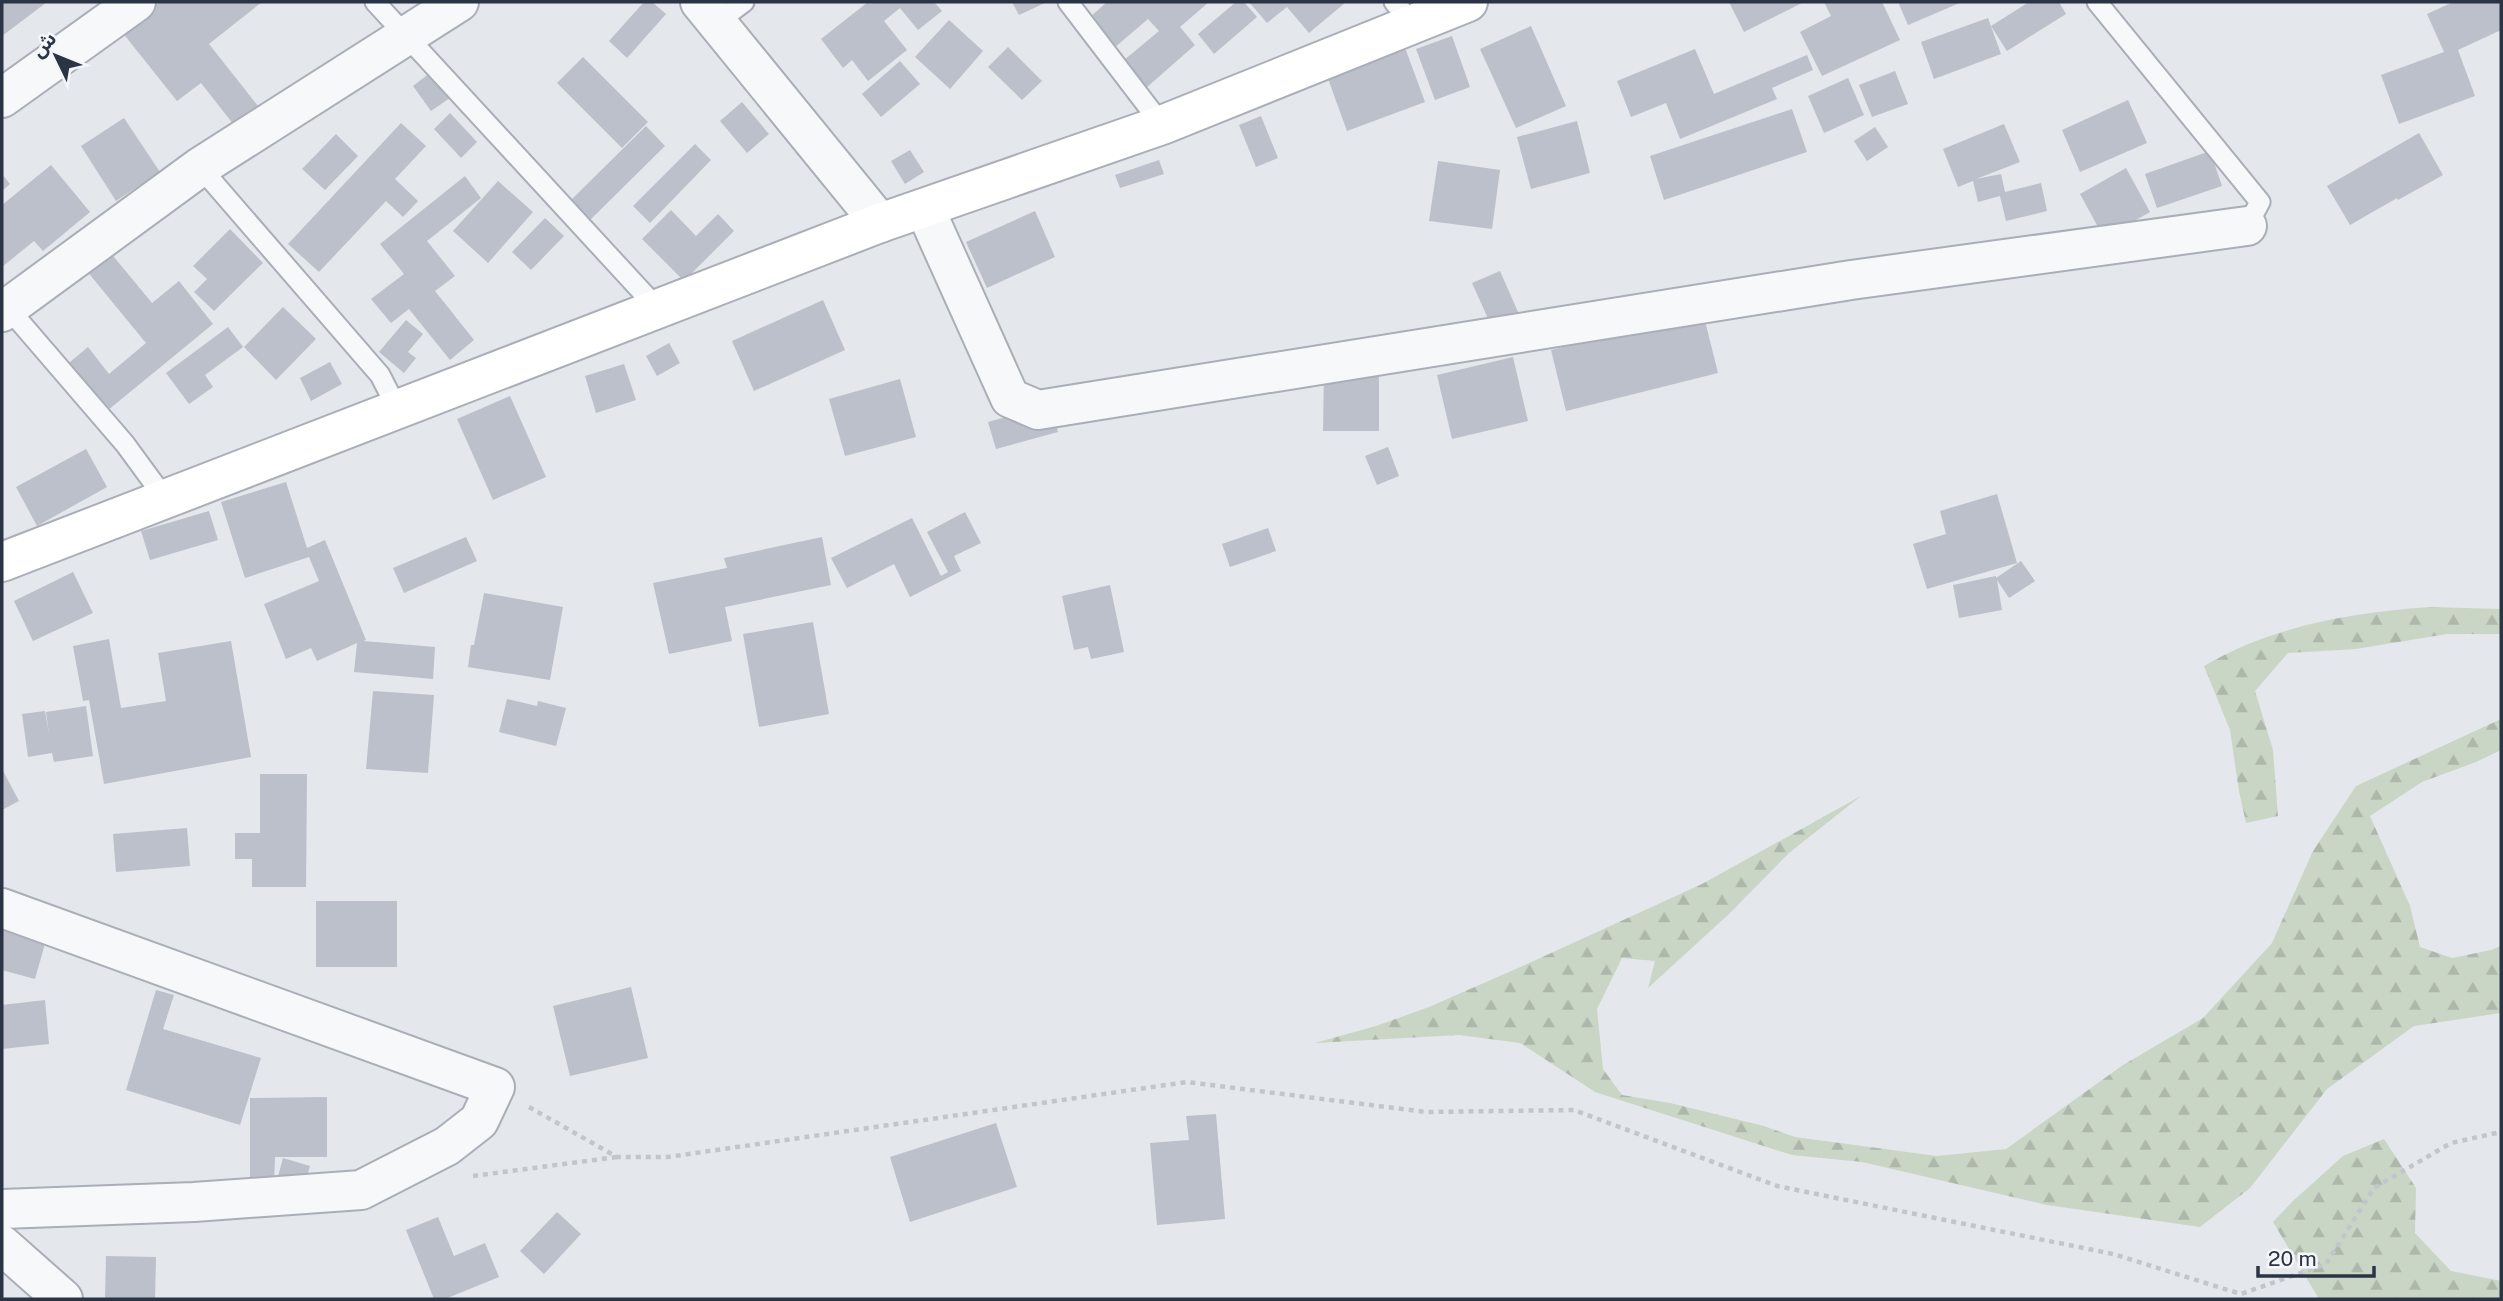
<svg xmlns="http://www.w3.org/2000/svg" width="2503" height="1301" viewBox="0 0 2503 1301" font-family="'Public Sans','Noto Sans Arabic',sans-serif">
	<defs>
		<pattern id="forest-firs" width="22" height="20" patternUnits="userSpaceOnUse" patternTransform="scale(1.75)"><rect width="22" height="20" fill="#c9d6c5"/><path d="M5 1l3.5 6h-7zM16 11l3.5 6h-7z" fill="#adb8ab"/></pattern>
	</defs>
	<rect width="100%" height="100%" fill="#e4e7ec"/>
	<g fill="url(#forest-firs)">
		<path d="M2431,607L2501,609V634H2447L2356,649L2288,653L2255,691L2273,750L2278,816L2246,823L2239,791L2230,730L2204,666C2271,626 2354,612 2431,607Z"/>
		<polygon points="2501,719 2501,750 2476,762 2422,782 2370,816 2410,906 2420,947 2452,958 2491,950 2501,946 2501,1013 2414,1026 2327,1089 2250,1188 2200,1227 2047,1205 1862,1162 1792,1155 1595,1092 1520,1043 1459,1035 1315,1043 1376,1026 1429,1007 1527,964 1702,884 1861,796 1789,853 1729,914 1648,988 1655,961 1622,958 1597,1009 1603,1069 1622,1095 1670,1103 1764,1126 1795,1137 1937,1156 2006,1149 2123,1065 2203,1018 2272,943 2313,851 2356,786"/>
		<polygon points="2384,1139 2416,1188 2415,1233 2451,1271 2501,1281 2501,1299 2319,1299 2273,1222 2293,1201 2343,1156"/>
	</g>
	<g fill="#bbc0ca">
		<polygon points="2,2 47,2 2,36"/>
		<polygon points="160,2 262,2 209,44 258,106 234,125 201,83 177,101 122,32"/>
		<polygon points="644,2 652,2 666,14 627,58 609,41"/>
		<polygon points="868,2 871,4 875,2 934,2 942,11 918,30 900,8 884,21 907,50 868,81 852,60 843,68 821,39"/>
		<polygon points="1012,2 1047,2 1019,15"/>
		<polygon points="1107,2 1209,2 1180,27 1195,45 1146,88 1123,61 1159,31 1148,19 1114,48 1089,18"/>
		<polygon points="1236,2 1244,2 1257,17 1214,54 1198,34"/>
		<polygon points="1249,2 1346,2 1309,33 1287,7 1267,23"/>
		<polygon points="1729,2 1804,2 1744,32"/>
		<polygon points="1824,2 1882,2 1900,40 1822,76 1800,32 1831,16"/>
		<polygon points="1898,2 1962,2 1908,25"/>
		<polygon points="2029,2 2059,2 2066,14 2007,51 1991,26"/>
		<polygon points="2453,2 2501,2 2501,30 2458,50 2475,96 2399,124 2381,75 2444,52 2427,14"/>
		<polygon points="1988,18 2001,54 1934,79 1921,42"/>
		<polygon points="949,20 983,51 950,89 915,57"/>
		<polygon points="1531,26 1566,106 1516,128 1480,49"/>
		<polygon points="1452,36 1470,87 1435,100 1416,49"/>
		<polygon points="1404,45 1425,102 1347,131 1326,73"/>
		<polygon points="1008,47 1042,81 1022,100 988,67"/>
		<polygon points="1695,49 1714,94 1807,55 1813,70 1772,88 1777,99 1680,139 1666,103 1631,117 1617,81"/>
		<polygon points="583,57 648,122 622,148 557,83"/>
		<polygon points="900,61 920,84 881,117 862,94"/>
		<polygon points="1895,71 1908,104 1872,117 1859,85"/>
		<polygon points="431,72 450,98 431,111 413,86"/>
		<polygon points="1848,78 1864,115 1824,133 1808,96"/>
		<polygon points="2128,100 2147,143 2080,172 2062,130"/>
		<polygon points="742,102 769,134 747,153 720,121"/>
		<polygon points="1792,109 1807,152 1664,200 1650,156"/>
		<polygon points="450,113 477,142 461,158 434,129"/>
		<polygon points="1261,116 1278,158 1256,167 1239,125"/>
		<polygon points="124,118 160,172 116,201 81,146"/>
		<polygon points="1577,121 1590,173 1531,189 1517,137"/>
		<polygon points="401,123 426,146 395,179 418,201 403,217 386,201 319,272 288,244"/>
		<polygon points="2004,124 2020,162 1976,179 2001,174 2005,192 2041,183 2047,211 2006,221 2000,196 1978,202 1973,181 1958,187 1943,149"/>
		<polygon points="646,126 665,146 588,222 568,203"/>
		<polygon points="1875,127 1888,147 1867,161 1854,141"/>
		<polygon points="2419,133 2443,175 2398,200 2397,198 2350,225 2327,186"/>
		<polygon points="336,134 358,156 325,190 302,169"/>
		<polygon points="695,144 711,160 650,223 633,206"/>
		<polygon points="910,150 924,172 905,184 891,161"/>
		<polygon points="2210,151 2222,186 2157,208 2145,174"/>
		<polygon points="1159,160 1164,174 1120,188 1115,175"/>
		<polygon points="1438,161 1500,170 1492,229 1429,221"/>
		<polygon points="51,165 90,212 43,251 34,241 2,267 2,205"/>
		<polygon points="2126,168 2150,212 2104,238 2080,194"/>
		<polygon points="2,174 10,184 2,191"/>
		<polygon points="465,176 481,198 427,241 455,276 435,291 474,340 450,360 409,309 391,323 371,299 404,274 380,244"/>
		<polygon points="498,181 533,212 488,263 453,231"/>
		<polygon points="671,210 696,236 718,214 734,231 684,281 642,239"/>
		<polygon points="1035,211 1055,257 987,288 966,242"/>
		<polygon points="545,218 564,236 531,270 512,252"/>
		<polygon points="230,229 263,263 214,311 194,292 207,279 193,266"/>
		<polygon points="109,251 152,303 179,281 213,324 102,415 64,367 88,347 109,374 146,343 86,270"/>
		<polygon points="1500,271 1522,321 1495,334 1472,283"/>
		<polygon points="823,300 845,350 754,391 732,341"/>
		<polygon points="283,307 316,339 276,380 244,347"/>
		<polygon points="1703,313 1718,373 1566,411 1551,350"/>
		<polygon points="406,320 423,334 408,352 416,358 404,373 379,352"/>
		<polygon points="228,327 243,347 205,375 213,387 189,404 166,373"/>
		<polygon points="669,343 680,363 657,376 646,356"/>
		<polygon points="1513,357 1528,421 1452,439 1437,375"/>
		<polygon points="330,362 342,384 311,401 300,378"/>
		<polygon points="624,364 636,400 596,413 585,376"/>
		<polygon points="1324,371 1379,371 1379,431 1323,431"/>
		<polygon points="900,379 916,437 845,456 829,399"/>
		<polygon points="510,396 546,477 493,500 457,419"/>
		<polygon points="1052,413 1058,432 996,449 988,422 1017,414"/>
		<polygon points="1388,447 1399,476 1377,485 1365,456"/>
		<polygon points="86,449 107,487 37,526 16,487"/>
		<polygon points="286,482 307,548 325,540 366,640 363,641 435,647 433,679 354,672 357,643 317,661 311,648 286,659 264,604 319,581 309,557 245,578 221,502"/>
		<polygon points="1997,494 2017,563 1927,589 1913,544 1946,534 1940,511"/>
		<polygon points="209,511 218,540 150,560 141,531"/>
		<polygon points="965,512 981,543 954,556 961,571 910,597 894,564 847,588 831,558 912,518 941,576 948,572 927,532"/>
		<polygon points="1268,528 1276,551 1230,567 1222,544"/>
		<polygon points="466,537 477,561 404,593 393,568"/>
		<polygon points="822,537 831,585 725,607 732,641 669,654 653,583 727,568 724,558"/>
		<polygon points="2021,561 2035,581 2009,598 1997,580 2002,610 1959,618 1953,585 1996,576 1996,578"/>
		<polygon points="73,572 93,613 33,641 14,601"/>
		<polygon points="1110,585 1124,652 1091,659 1088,647 1074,650 1062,596"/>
		<polygon points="484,593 563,607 550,680 468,667 471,645 474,645"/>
		<polygon points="813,622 829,714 759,727 743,634"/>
		<polygon points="109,639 121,708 166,701 158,653 231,641 251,757 104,784 89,700 83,701 73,646"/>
		<polygon points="373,691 434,695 428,773 366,769"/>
		<polygon points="507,699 537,706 538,701 566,708 556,746 499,732"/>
		<polygon points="86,706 93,756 54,762 52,753 28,757 22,714 45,711 49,734 46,712"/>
		<polygon points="2,769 19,801 2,810"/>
		<polygon points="260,774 307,774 306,887 252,887 252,859 235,859 235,833 260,833"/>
		<polygon points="187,828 190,866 116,872 113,834"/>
		<rect x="316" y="901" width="81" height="66"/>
		<polygon points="2,912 50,926 35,979 2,970"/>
		<polygon points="631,987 648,1058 570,1076 553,1006"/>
		<polygon points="156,990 174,995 163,1029 261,1058 240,1125 126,1090"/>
		<polygon points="45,1000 49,1044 2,1049 2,1005"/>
		<polygon points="327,1097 327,1157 275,1157 274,1183 250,1183 250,1098"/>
		<polygon points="1216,1114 1225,1219 1157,1225 1150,1143 1189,1140 1186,1116"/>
		<polygon points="996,1123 1017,1187 910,1222 890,1157"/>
		<polygon points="283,1158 310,1166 304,1187 277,1180"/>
		<polygon points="557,1212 581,1234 544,1274 520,1251"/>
		<polygon points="438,1217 454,1256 485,1243 499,1277 445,1299 434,1299 406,1230"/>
		<polygon points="106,1256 156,1257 155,1299 105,1299"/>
	</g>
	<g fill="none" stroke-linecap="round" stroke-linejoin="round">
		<defs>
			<g id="lane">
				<polyline points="375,2 657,308"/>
				<polyline points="1068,2 1162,125"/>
				<polyline points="1394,2 1413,24"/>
				<polyline points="2097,2 2260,202 2247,226"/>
				<polyline points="716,23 744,2"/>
				<polyline points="200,167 380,375 398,410"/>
				<polyline points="8,308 125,444 166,500"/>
			</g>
			<g id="street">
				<polyline points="700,2 880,223"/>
				<polyline points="2,98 136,2"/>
				<polyline points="925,209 1010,398 1038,410 1851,280 2247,226"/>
				<polyline points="2,312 200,167 459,2"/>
				<polyline points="2,908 495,1087 479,1121 447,1146 361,1190 194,1202 2,1209"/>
				<polyline points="2,1245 63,1299"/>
			</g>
			<polyline id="secondary" points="2,562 880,223 1162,125 1468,2"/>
		</defs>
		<use href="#lane" stroke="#a9aeb7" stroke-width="23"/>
		<use href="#street" stroke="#a9aeb7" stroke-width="42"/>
		<use href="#secondary" stroke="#a9aeb7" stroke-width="42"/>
		<g stroke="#c2c5cb" stroke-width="4.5" stroke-dasharray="5 5" stroke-linecap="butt">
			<polyline points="529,1107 617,1157 668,1157 1187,1082 1426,1112 1574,1110 1777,1186 2113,1254 2241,1294 2326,1264 2374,1188 2451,1143 2501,1132"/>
			<polyline points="473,1176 617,1157"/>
		</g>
		<use href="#lane" stroke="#f7f8fa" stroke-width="19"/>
		<use href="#street" stroke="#f7f8fa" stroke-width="38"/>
		<use href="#secondary" stroke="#fff" stroke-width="38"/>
	</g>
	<rect width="2503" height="1301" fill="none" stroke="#2b3445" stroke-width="7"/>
	<g transform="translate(56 56) rotate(313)" stroke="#f4f6f9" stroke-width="5" paint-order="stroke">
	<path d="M0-5L12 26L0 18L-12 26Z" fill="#2b3445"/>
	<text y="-10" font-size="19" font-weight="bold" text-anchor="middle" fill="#2b3445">ش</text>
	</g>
	<path d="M2258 1266v10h116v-10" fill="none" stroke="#2b3445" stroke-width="3.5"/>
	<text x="2268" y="1266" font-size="21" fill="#2b3445" stroke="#f4f6f9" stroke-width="5" paint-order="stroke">20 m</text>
</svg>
